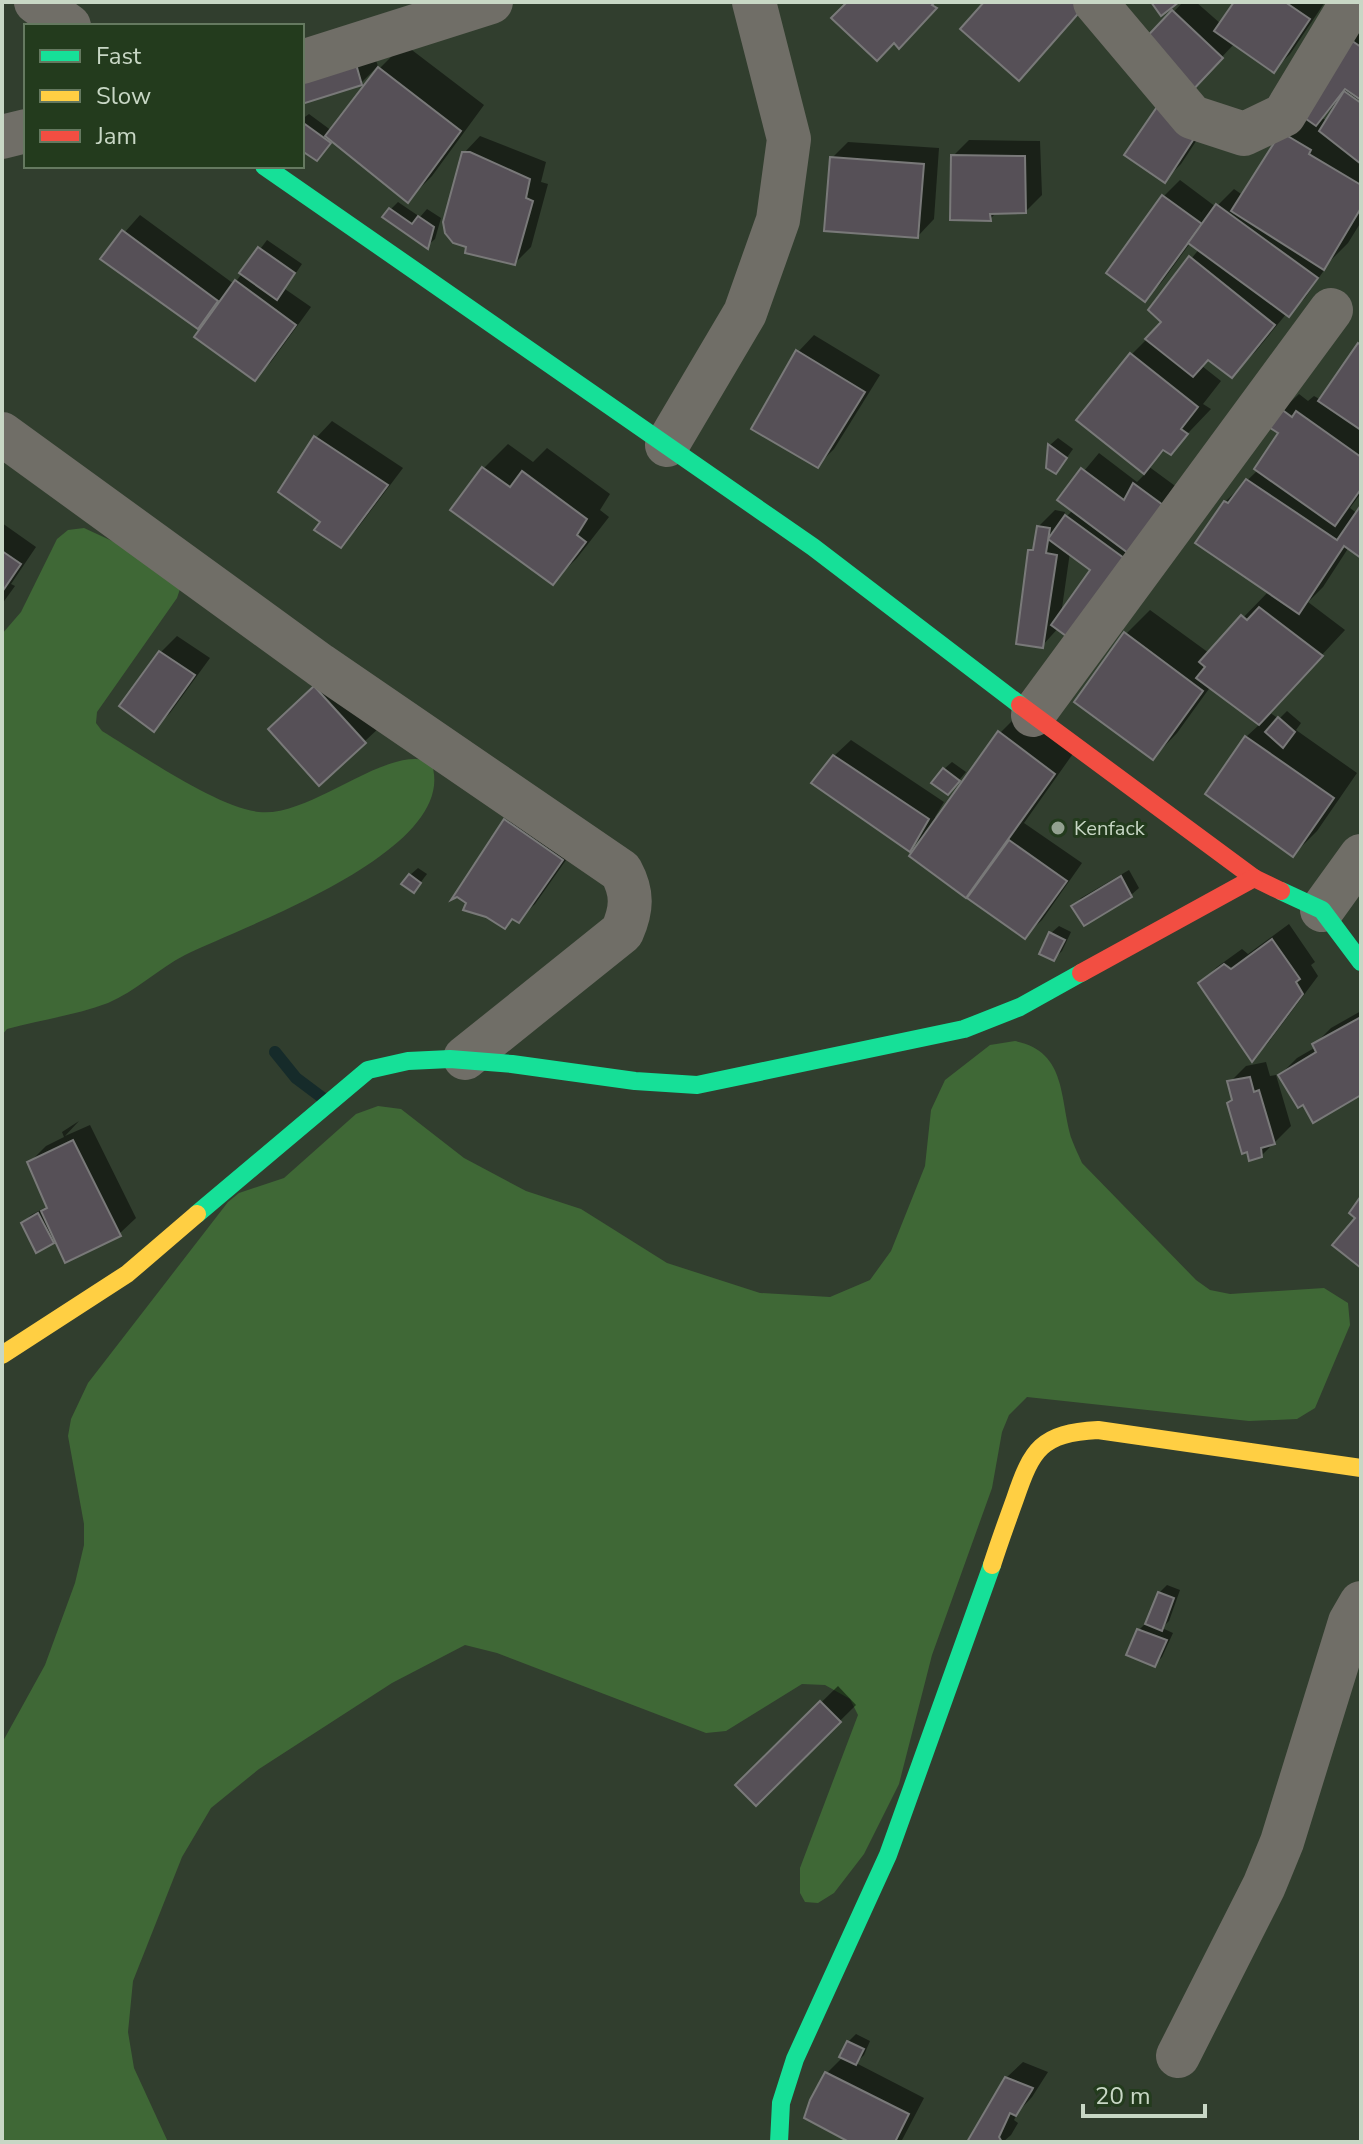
<svg xmlns="http://www.w3.org/2000/svg" width="1363" height="2144" viewBox="0 0 1363 2144" font-family="'Nunito Sans',sans-serif">
	<rect width="100%" height="100%" fill="#313e2e"/>
	<g fill="#3f6836">
		<path d="M84,528L162,564L182,583L177,598L97,712L96,723L102,731C140,754 216,807 259,812C311,818 388,743 431,762C464,850 243,926 185,955C158,969 136,991 108,1003C76,1015 40,1020 7,1029L2,1035V634L21,612L57,539L68,530Z"/>
		<path d="M1015,1041C1068,1052 1059,1099 1072,1140C1075,1148 1079,1156 1082,1163L1196,1280L1210,1290L1230,1294L1324,1288L1348,1303L1350,1325L1315,1408L1297,1419L1249,1421L1027,1397L1009,1415L1002,1432L992,1488L932,1655L899,1784L864,1854L834,1893L818,1903L805,1902L800,1893V1868L858,1715L850,1699L825,1685L802,1684L726,1731L706,1733L497,1653L465,1645L392,1683L259,1769L211,1808L182,1857L133,1981L128,2032L134,2068L168,2142H2V1743L45,1665L75,1583L84,1545V1524L68,1436L71,1419L88,1383L228,1202L239,1193L284,1178L356,1114L378,1106L401,1109L464,1158L526,1191L581,1209L667,1263L760,1293L830,1297L870,1280L891,1251L925,1166L931,1110L945,1080L990,1045Z"/>
	</g>
	<g fill="#0007" fill-rule="evenodd">
		<polygon points="986,2 1089,2 1019,79"/>
		<polygon points="1183,2 1196,2 1221,24 1236,2 1325,2 1290,54 1274,70 1235,43 1205,75 1142,45"/>
		<path d="M1361,18V222L1348,243L1331,260L1305,298L1289,314L1287,313L1256,351L1232,375L1209,358L1202,366L1221,381L1203,404L1211,409L1170,452L1166,449L1148,466L1182,491L1042,646L1030,551L1035,546L1038,527L1055,510L1065,512L1064,519L1073,510L1060,500L1099,453L1137,482L1146,473L1078,420L1132,354L1164,322L1150,309L1200,248L1191,242L1161,283L1145,299L1163,197L1180,180L1216,207L1234,189L1244,196ZM1335,104L1327,121L1322,118ZM1070,552L1093,569L1061,615Z"/>
		<polygon points="404,44 484,105 432,176 408,200 332,140 324,151 302,149 302,119 309,114 332,131 380,68"/>
		<polygon points="372,49 378,66 361,83 302,102"/>
		<polygon points="1158,108 1212,117 1181,164 1165,180"/>
		<polygon points="480,136 546,162 541,182 548,184 531,247 515,263 469,246 464,153"/>
		<polygon points="969,140 1040,141 1042,195 1026,211 997,212 990,219 953,156"/>
		<polygon points="848,142 939,148 934,219 918,236 832,158"/>
		<polygon points="398,202 420,217 427,209 441,218 435,239 427,246 391,209"/>
		<polygon points="140,215 234,284 267,240 302,264 285,289 311,307 271,362 255,378 202,329 102,258"/>
		<polygon points="814,335 880,375 834,449 818,465 798,352"/>
		<polygon points="1361,343 1361,493 1350,508 1358,514 1361,509 1361,555 1349,547 1323,587 1308,602 1345,630 1269,712 1279,719 1287,711 1301,723 1296,730 1357,773 1317,831 1293,855 1246,737 1260,724 1211,686 1177,733 1153,758 1126,634 1150,610 1209,653 1269,591 1225,502 1259,469 1281,432 1282,410 1299,394 1308,401 1314,396 1321,400"/>
		<polygon points="332,421 403,468 357,529 340,546 316,438"/>
		<polygon points="1058,438 1073,449 1063,463 1048,467 1050,445"/>
		<polygon points="508,444 533,462 547,448 610,494 600,510 609,517 577,558 553,582 453,510 484,468"/>
		<polygon points="2,523 36,547 11,584 15,586 2,604"/>
		<polygon points="177,636 210,658 170,713 154,729 122,706 161,652"/>
		<polygon points="332,672 381,726 364,742 270,729"/>
		<polygon points="1024,709 1077,748 1024,823 1082,863 1042,920 1025,936 977,883 966,895 921,838 910,849 834,756 851,740 944,802 935,817 938,819 1000,733"/>
		<polygon points="952,762 966,772 955,785 944,769"/>
		<polygon points="522,804 578,843 535,904 518,920 514,917 504,927 469,902 505,821"/>
		<polygon points="418,868 427,874 414,891 410,875"/>
		<polygon points="1129,870 1139,888 1131,895 1084,923 1074,906 1081,898"/>
		<polygon points="1289,924 1315,962 1311,965 1318,976 1268,1043 1253,1059 1201,983 1217,967 1242,949 1248,954"/>
		<polygon points="1059,926 1071,932 1062,951 1054,959 1051,933"/>
		<polygon points="1361,1011 1361,1092 1304,1103 1280,1075 1297,1058 1316,1047 1314,1045 1331,1028"/>
		<polygon points="1266,1062 1270,1076 1276,1075 1291,1126 1261,1156 1234,1099 1230,1082 1246,1066"/>
		<polygon points="79,1121 65,1136 90,1125 136,1218 119,1234 56,1238 37,1250 23,1223 31,1215 48,1206 30,1162 46,1146 64,1137 62,1132"/>
		<polygon points="1167,1585 1180,1590 1169,1621 1162,1628 1173,1633 1162,1657 1154,1665 1139,1630 1147,1622 1159,1593"/>
		<polygon points="838,1686 856,1705 756,1804 737,1785"/>
		<polygon points="856,2034 870,2041 864,2055 856,2063 924,2098 901,2142 853,2142 827,2073 843,2057 848,2042"/>
		<polygon points="1023,2062 1048,2072 1032,2097 1018,2112 1014,2120 1018,2123 1011,2135 1003,2142 969,2142 1006,2078"/>
	</g>
	<g fill="none" stroke-linecap="round" stroke-linejoin="round">
		<polyline stroke="#162b2a" stroke-width="12" points="275,1052 296,1078 324,1099"/>
	</g>
	<g fill="#565057" stroke="#797979" stroke-width="2">
		<polygon points="847,2 935,2 932,5 937,8 899,49 894,43 877,61 831,18"/>
		<polygon points="984,2 1079,2 1084,7 1019,81 960,29"/>
		<polygon points="1151,2 1179,2 1161,16"/>
		<polygon points="1234,2 1285,2 1310,19 1274,73 1214,31"/>
		<polygon points="1172,10 1223,58 1189,94 1139,45"/>
		<polygon points="1342,34 1361,47 1361,100 1345,89 1316,126 1292,109"/>
		<polygon points="356,64 362,85 302,104 302,81"/>
		<polygon points="378,67 461,131 408,203 325,136"/>
		<polygon points="1344,91 1361,103 1361,164 1319,131"/>
		<polygon points="1157,107 1197,134 1165,183 1124,155"/>
		<polygon points="302,122 331,143 317,161 302,151"/>
		<polygon points="1281,132 1311,150 1309,154 1361,185 1361,208 1324,270 1231,211"/>
		<polygon points="462,152 470,152 530,179 526,198 533,201 515,265 465,253 466,247 453,243 445,233 443,222"/>
		<polygon points="951,155 1025,156 1026,213 990,214 991,221 950,220"/>
		<polygon points="830,157 924,164 918,238 824,231"/>
		<polygon points="1162,195 1202,224 1145,302 1106,273"/>
		<polygon points="1216,204 1318,278 1289,317 1188,243"/>
		<polygon points="389,208 412,224 418,216 434,227 428,249 382,217"/>
		<polygon points="122,230 218,301 198,329 100,259"/>
		<polygon points="258,247 295,273 277,300 239,273"/>
		<polygon points="1189,256 1275,325 1232,378 1208,360 1193,377 1145,339 1161,322 1148,310"/>
		<polygon points="235,280 296,325 255,381 194,337"/>
		<polygon points="1358,343 1361,345 1361,430 1318,401"/>
		<polygon points="796,350 865,392 818,468 751,429"/>
		<polygon points="1130,353 1198,407 1181,429 1188,434 1171,455 1163,450 1144,474 1076,420"/>
		<polygon points="1281,409 1292,417 1296,411 1361,457 1361,489 1335,526 1254,469 1278,433 1267,426"/>
		<polygon points="314,436 388,485 341,548 314,530 320,522 278,492"/>
		<polygon points="1048,444 1067,458 1056,474 1046,468"/>
		<polygon points="482,467 510,487 522,471 587,519 577,535 586,542 553,585 450,510"/>
		<polygon points="1081,468 1124,500 1133,483 1167,508 1132,556 1057,500"/>
		<polygon points="1246,479 1337,540 1361,505 1361,558 1344,546 1299,614 1195,543 1224,501 1228,503"/>
		<polygon points="1065,515 1128,561 1073,641 1051,625 1090,570 1048,539"/>
		<polygon points="1037,526 1050,528 1046,553 1057,555 1043,648 1016,644 1028,550 1033,550"/>
		<polygon points="2,551 21,564 2,592"/>
		<polygon points="1259,607 1323,656 1259,725 1196,678 1205,667 1199,662 1241,615 1247,620"/>
		<polygon points="1124,632 1203,691 1153,760 1074,702"/>
		<polygon points="159,651 195,675 154,732 119,706"/>
		<polygon points="314,686 366,743 319,786 268,729"/>
		<polygon points="1278,717 1295,732 1283,748 1265,732"/>
		<polygon points="998,731 1055,774 966,898 909,856"/>
		<polygon points="1245,736 1334,798 1293,857 1205,794"/>
		<polygon points="833,755 929,819 910,852 811,783"/>
		<polygon points="943,768 960,781 948,795 931,783"/>
		<polygon points="504,819 563,860 519,923 512,919 505,929 486,917 463,910 466,903 457,897 451,900"/>
		<polygon points="1009,840 1067,881 1025,939 967,898"/>
		<polygon points="409,874 421,883 414,893 401,884"/>
		<polygon points="1121,876 1132,897 1084,926 1071,906"/>
		<polygon points="1049,932 1065,940 1054,961 1039,954"/>
		<polygon points="1272,939 1300,979 1296,982 1303,994 1252,1062 1198,983 1224,964 1231,969"/>
		<polygon points="1359,1018 1361,1021 1361,1095 1313,1123 1303,1105 1298,1108 1278,1075 1316,1052 1312,1044"/>
		<polygon points="1250,1077 1254,1092 1259,1090 1275,1144 1261,1148 1262,1157 1249,1161 1247,1152 1242,1154 1227,1103 1232,1100 1227,1081"/>
		<polygon points="73,1140 121,1236 65,1263 41,1211 47,1208 27,1162"/>
		<polygon points="1361,1196 1361,1268 1332,1245 1355,1218 1349,1213"/>
		<polygon points="38,1213 54,1243 36,1253 21,1223"/>
		<polygon points="1158,1592 1174,1598 1162,1631 1145,1624"/>
		<polygon points="1137,1629 1167,1640 1155,1667 1126,1655"/>
		<polygon points="820,1701 841,1722 756,1806 735,1785"/>
		<polygon points="847,2041 864,2049 856,2065 839,2057"/>
		<polygon points="825,2072 909,2114 895,2142 849,2142 804,2118 810,2100"/>
		<polygon points="1005,2077 1033,2088 1032,2090 1016,2116 1010,2113 999,2137 1002,2142 967,2142"/>
	</g>
	<g fill="none" stroke-linecap="round" stroke-linejoin="round">
		<g stroke="#706e67" stroke-width="44">
			<polyline points="36,2 69,26"/>
			<polyline points="1095,2 1192,117 1244,134 1284,115 1352,2"/>
			<polyline points="302,62 491,2"/>
			<polyline points="2,137 26,131"/>
			<path d="M2,434L320,665L621,871C633,893 632,909 622,932L465,1058"/>
			<polyline points="667,445 745,313 778,220 789,139 754,2"/>
			<polyline points="1033,715 1331,310"/>
			<polyline points="1322,910 1361,856"/>
			<polyline points="1178,2056 1264,1886 1282,1842 1350,1622 1361,1603"/>
		</g>
		<g stroke="#16e098" stroke-width="18">
			<polyline points="264,166 813,547 1020,705"/>
			<polyline points="1281,891 1322,910 1361,962"/>
			<polyline points="197,1214 368,1070 408,1061 450,1059 512,1064 635,1081 697,1085 964,1029 1020,1007 1081,973"/>
			<polyline points="779,2142 781,2103 795,2059 888,1855 992,1565"/>
		</g>
		<g stroke="#ffcf43" stroke-width="18">
			<polyline points="2,1355 127,1274 197,1214"/>
			<path d="M992,1565C999,1543 1007,1521 1015,1499C1032,1449 1041,1433 1098,1430L1361,1468"/>
		</g>
		<g stroke="#f24e42" stroke-width="18">
			<polyline points="1020,705 1254,878 1281,891"/>
			<polyline points="1081,973 1254,878"/>
		</g>
	</g>
	<circle fill="#93a190" stroke="#233b1d" stroke-width="3" cx="1058" cy="828" r="8"/>
	<g text-anchor="middle" dominant-baseline="central" stroke-width="6" stroke-linejoin="round" paint-order="stroke">
		<g font-size="20" fill="#c8d7c5" stroke="#233b1d" text-anchor="start">
			<text x="1074" y="828">Kenfack</text>
		</g>
	</g>
	<rect width="1363" height="2144" fill="none" stroke="#c8d7c5" stroke-width="8"/>
	<rect x="24" y="24" width="280" height="144" fill="#233b1d" stroke="#657960" stroke-width="2"/>
	<rect x="40" y="50" width="40" height="12" fill="#16e098" stroke="#657960" stroke-width="2"/>
	<text x="96" y="64" font-size="24" fill="#c8d7c5">Fast</text>
	<rect x="40" y="90" width="40" height="12" fill="#ffcf43" stroke="#657960" stroke-width="2"/>
	<text x="96" y="104" font-size="24" fill="#c8d7c5">Slow</text>
	<rect x="40" y="130" width="40" height="12" fill="#f24e42" stroke="#657960" stroke-width="2"/>
	<text x="96" y="144" font-size="24" fill="#c8d7c5">Jam</text>
	<path d="M1083 2104v12h122v-12" fill="none" stroke="#c8d7c5" stroke-width="4"/>
	<text x="1095" y="2104" font-size="24" fill="#c8d7c5" stroke="#233b1d" stroke-width="6" paint-order="stroke">20 m</text>
</svg>
